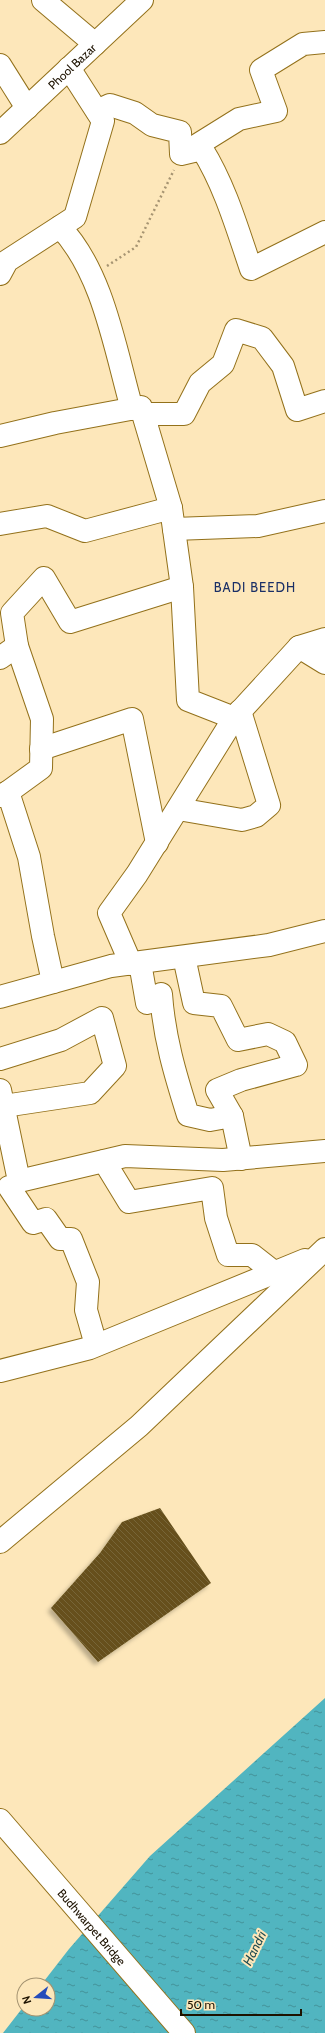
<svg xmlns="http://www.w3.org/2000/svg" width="325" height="2033" viewBox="0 0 325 2033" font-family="Cabin,sans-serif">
	<defs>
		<pattern id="water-ripples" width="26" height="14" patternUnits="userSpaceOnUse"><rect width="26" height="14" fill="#51b5c0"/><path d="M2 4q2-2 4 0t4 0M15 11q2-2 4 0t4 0" fill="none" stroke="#43929a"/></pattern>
		<pattern id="building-back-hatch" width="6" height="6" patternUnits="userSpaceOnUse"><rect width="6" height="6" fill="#66501b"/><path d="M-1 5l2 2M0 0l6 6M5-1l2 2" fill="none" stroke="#776539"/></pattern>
		<filter id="shadow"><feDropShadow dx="-3.5" dy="3.5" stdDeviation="2" flood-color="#0004"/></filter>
	</defs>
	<rect width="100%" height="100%" fill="#fde7ba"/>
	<polygon fill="url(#water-ripples)" points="325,1698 325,2033 3,2033 24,2006 24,2009 48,2009 48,1985 41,1985 69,1949 150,1856"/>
	<polygon fill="url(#building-back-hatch)" filter="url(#shadow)" points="160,1508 211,1583 98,1662 51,1608 100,1553 122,1522"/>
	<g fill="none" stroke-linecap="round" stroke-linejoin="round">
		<defs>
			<g id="minor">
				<polyline points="43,0 95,44"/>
				<polyline points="0,65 27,108"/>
				<path d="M97,111L110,105L135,113L152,125L180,132L181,154L202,149C225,186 237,228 251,269L325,232"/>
				<path id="s1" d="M0,133L142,0"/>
				<polyline points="186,152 239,119 276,111 261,70 303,44 325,42"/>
				<path d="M60,227C103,272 115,349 132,409"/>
				<polyline points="0,274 7,261 75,217 103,121 69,68"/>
				<polyline points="143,414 184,414 200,383 223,364 236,330 262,338 283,366 297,410 325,401"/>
				<polyline points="0,436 55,423 141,407 171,508"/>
				<polyline points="0,524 47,516 85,531 171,508 182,587 188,700 234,718 137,874 109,913 131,964"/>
				<polyline points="174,529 258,526 325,511"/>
				<polyline points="17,646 12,613 44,578 70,622 182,587"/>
				<polyline points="299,647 325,639"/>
				<polyline points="0,658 17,646 42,719 41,768 8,792"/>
				<polyline points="234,718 299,647 325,663"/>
				<polyline points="41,749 132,719 157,843"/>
				<polyline points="0,796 8,792 29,857 43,936 53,982"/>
				<polyline points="178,809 242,820 256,816 269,805 240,711"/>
				<polyline points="184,957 194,1003 221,1006 238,1040 268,1034 285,1042 296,1065 241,1080 217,1090 232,1116"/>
				<path d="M140,963L147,1003L161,994C164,1037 175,1074 188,1115L210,1120L232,1116L241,1159"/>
				<polyline points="0,997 111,966 269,945 325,931"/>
				<polyline points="0,1059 61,1040 102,1018 115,1066 90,1093 4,1106"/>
				<polyline points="0,1090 19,1181 125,1156 223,1160 325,1151"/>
				<polyline points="104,1161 129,1202 212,1188 216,1218 228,1255 252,1255 275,1273"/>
				<polyline points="9,1187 33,1223 46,1219 60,1239 71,1239 88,1282 86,1310 96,1345"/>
				<polyline points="0,1371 90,1348 305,1260"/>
				<polyline points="0,1542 139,1426 325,1249"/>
				<path id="s2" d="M0,1820L184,2033"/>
			</g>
		</defs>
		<use href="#minor" stroke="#93711b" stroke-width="24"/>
		<polyline stroke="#a69472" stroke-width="2.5" stroke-dasharray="2 3" stroke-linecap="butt" points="107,266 136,247 174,170"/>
		<use href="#minor" stroke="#fff" stroke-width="22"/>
	</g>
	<g text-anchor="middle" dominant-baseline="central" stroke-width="4" stroke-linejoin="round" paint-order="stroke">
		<g font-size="12" fill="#1d1200" stroke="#fde7ba">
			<text stroke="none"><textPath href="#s1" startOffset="98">Phool Bazar</textPath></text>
			<text stroke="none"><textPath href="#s2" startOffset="141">Budhwarpet Bridge</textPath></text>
		</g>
		<g font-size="13" letter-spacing="1" fill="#1a2f66" stroke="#fde7ba">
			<text x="255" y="587">BADI BEEDH</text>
		</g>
		<g font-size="13" font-style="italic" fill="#1f4b50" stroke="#fde7ba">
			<text transform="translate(254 1948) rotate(-64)">Handri</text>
		</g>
	</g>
	<g transform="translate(36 1997) rotate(253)"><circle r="19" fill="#fde7ba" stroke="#a39270"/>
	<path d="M0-3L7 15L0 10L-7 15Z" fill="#254cba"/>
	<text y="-6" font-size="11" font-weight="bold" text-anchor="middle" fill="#1d1200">N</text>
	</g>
	<path d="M181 2009v6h120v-6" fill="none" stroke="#1d1200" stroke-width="2"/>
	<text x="187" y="2009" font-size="12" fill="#1d1200" stroke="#fde7ba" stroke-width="3" paint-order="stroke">50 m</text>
</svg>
